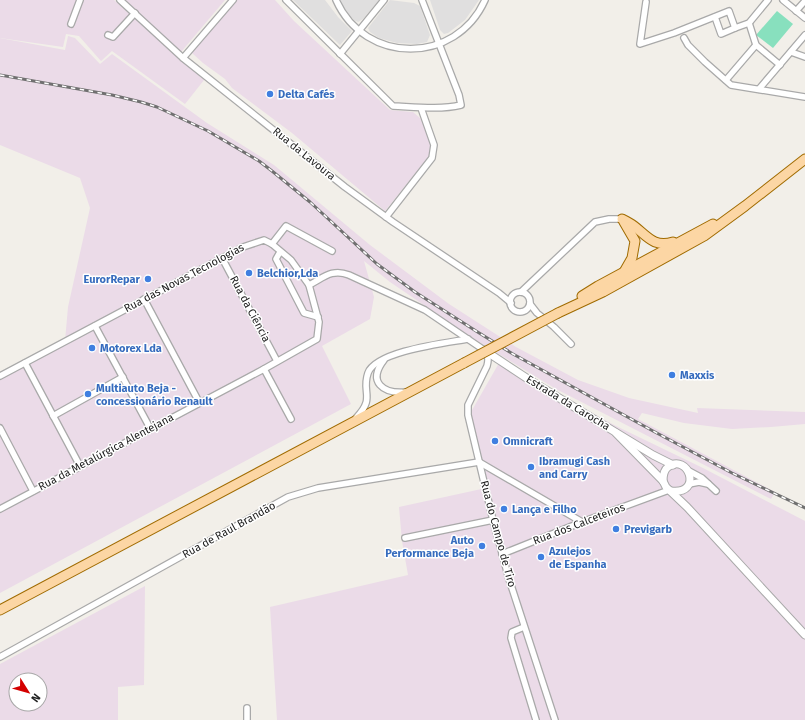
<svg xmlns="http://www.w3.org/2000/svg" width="805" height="720" viewBox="0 0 805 720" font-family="'Fira Sans',sans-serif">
	<rect width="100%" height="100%" fill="#f2efe9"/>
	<g fill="#e0dfdf">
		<polygon points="293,0 325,0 338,17 352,31 340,45"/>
		<polygon points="340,0 379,0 363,19 358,22 354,20 346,11"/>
		<polygon points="390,0 414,3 420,6 430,35 427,42 417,44 397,43 379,38 370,32 368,28"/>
		<polygon points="430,0 479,0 465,20 448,33 444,34 440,30"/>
	</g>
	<g fill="#ebdbe8" fill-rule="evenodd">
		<polygon points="0,0 114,0 204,80 185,104 112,51 101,61 79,36 66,34 63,47 0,38"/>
		<polygon points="124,0 225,0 181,52"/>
		<polygon points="234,0 275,0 294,21 390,110 413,112 420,118 427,130 431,144 430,155 385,211 292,133 232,88 225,79 203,63 192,53"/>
		<polygon points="68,36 75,38 100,64 112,54 207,123 274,165 370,245 449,304 516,347 578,380 629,398 698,413 697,408 805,412 805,424 771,427 732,429 684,423 642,413 638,419 775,492 771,499 556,389 471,337 390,282 364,261 374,297 370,319 322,346 351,404 0,593 0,376 65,341 68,307 90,208 80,178 0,145 0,38 65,50"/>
		<polygon points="499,363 616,426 703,468 805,521 805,720 277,720 270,607 408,575 402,541 399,507 486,488 471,412"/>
		<path d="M145,586L144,685L118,687V720H0V664ZM16,680H40V704H16Z"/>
	</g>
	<polygon fill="#88e0be" points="777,11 793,24 773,48 756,35"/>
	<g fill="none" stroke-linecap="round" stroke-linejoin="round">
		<defs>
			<g id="minor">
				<polyline points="120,0 183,58 345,187 393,222 499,293 511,303"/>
				<path d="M286,0L393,106C415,107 440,110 461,105L459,95L422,0"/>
				<path d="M336,0C365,65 456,65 485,0"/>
				<polyline points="783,0 805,18"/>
				<polyline points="646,2 640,44 674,33 729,11 735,28 749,23 768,0"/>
				<polyline points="796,11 805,1"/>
				<polyline points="715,17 721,34 735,28"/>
				<polyline points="749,23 756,45 780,65"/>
				<polyline points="71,24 80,0"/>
				<polyline points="108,35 113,37 135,13"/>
				<polyline points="684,38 688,45 705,62 731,85 805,97"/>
				<polyline points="791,52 805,57"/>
				<polyline points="340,54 384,0"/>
				<polyline points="183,58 233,0"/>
				<polyline points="726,80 756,45"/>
				<polyline points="759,89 805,35"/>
				<polyline points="386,217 432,158 434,145 421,108"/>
				<polyline points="272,244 286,226 332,251"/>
				<polyline points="280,252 276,259 304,313 318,317"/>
				<polyline points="222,258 277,361"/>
				<path d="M309,285C323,278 332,268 349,275L425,310L484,350C488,356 489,359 487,366L468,405V415L493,520L509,579L555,720"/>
				<polyline points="521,292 595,222 609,219 622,219"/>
				<circle cx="520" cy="302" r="10"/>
				<polyline points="144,299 199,402"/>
				<polyline points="530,304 537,313 554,327 571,344"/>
				<polyline points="95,326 150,428"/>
				<path d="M384,360C367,382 383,394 406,392"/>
				<polyline points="25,363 80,466"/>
				<polyline points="264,369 291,419"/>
				<polyline points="0,376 243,247 264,240 272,244 291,260 309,285 319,322 317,339 264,369 0,509"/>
				<polyline points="53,416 123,377"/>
				<path d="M356,418C376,397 361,393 368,373C376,351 446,343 468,339"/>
				<polyline points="0,428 33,491"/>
				<polyline points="479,462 582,522"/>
				<polyline points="689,471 702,478 716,491"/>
				<polyline points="689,484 699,482 708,484"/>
				<polyline points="405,538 493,520"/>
				<polyline points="502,554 582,522 669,490"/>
				<polyline points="524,627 512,632 511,638 536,720"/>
				<polyline points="0,657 288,497 318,488 479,462"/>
				<polyline points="247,720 247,708"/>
			</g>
			<g id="tertiary">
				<polyline points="484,350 528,379 653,455 673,465"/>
				<polyline points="616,433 663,481 666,487 687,507 805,635"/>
				<path d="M663,481C663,476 664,470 668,467C688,452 704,495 671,491"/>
			</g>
			<g id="primary">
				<path d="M622,219C626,221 630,223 634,226C647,236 654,248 673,242"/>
				<polyline points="624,272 632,258 635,241 624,222"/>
				<polyline points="582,296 598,286 713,224"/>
				<polyline points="558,313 603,292 704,236 745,206 805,159"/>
				<polyline points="0,610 464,363"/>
			</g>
		</defs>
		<use href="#minor" stroke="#a9a9a9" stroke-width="8"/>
		<use href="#tertiary" stroke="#a9a9a9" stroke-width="9"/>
		<use href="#primary" stroke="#a06b00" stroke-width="11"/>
		<use href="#minor" stroke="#fff" stroke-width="5.5"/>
		<use href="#tertiary" stroke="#fff" stroke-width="7"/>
		<use href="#primary" stroke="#fcd6a4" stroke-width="9"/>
		<defs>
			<polyline id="rail" points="0,75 112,95 141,102 157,107 208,131 259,161 272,171 310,202 377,264 415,292 476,331 513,354 653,431 732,473 805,508"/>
		</defs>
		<use href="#rail" stroke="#707070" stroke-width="3"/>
		<use href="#rail" stroke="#fff" stroke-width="1.5" stroke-dasharray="4.5" stroke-linecap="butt"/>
		<defs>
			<polyline id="primary-bridge" points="464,363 558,313"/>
		</defs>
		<use href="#primary-bridge" stroke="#a06b00" stroke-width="11" stroke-linecap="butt"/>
		<use href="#primary-bridge" stroke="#fcd6a4" stroke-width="9"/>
	</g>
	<g fill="#3f7fe0" stroke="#fff" stroke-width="1.5">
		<circle cx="270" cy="94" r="4"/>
		<circle cx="249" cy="273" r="4"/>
		<circle cx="148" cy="279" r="4"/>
		<circle cx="92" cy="348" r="4"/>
		<circle cx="672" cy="375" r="4"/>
		<circle cx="88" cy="394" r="4"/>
		<circle cx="495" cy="441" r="4"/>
		<circle cx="531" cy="467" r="4"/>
		<circle cx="504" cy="509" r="4"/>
		<circle cx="616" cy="529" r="4"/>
		<circle cx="482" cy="546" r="4"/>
		<circle cx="541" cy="557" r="4"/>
	</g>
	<g text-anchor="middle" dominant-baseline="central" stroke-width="3" stroke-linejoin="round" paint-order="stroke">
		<g font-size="11" font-weight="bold" fill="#366cbe" stroke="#fff" text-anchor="start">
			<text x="278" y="94">Delta Cafés</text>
			<text x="257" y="273">Belchior,Lda</text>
			<text x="140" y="279" text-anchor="end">EurorRepar</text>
			<text x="100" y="348">Motorex Lda</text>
			<text x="680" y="375">Maxxis</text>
			<text x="96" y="388">Multiauto Beja -<tspan x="96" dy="13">concessionário Renault</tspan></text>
			<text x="503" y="441">Omnicraft</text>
			<text x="539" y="461">Ibramugi Cash<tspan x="539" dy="13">and Carry</tspan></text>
			<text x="512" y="509">Lança e Filho</text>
			<text x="624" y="529">Previgarb</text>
			<text x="474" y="540" text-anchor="end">Auto<tspan x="474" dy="13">Performance Beja</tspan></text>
			<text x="549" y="551">Azulejos<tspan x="549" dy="13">de Espanha</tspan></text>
		</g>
		<g font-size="11" fill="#222" stroke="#fff">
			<text transform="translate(304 154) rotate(39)">Rua da Lavoura</text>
			<text transform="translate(184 278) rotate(-28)">Rua das Novas Tecnologias</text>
			<text transform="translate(250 309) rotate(62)">Rua da Ciência</text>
			<text transform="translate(568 403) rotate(31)">Estrada da Carocha</text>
			<text transform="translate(106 452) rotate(-28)">Rua da Metalúrgica Alentejana</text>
			<text transform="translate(579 524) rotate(-21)">Rua dos Calceteiros</text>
			<text transform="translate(229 530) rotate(-29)">Rua de Raul Brandão</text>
			<text transform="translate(498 534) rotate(75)">Rua do Campo de Tiro</text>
		</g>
	</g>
	<g transform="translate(28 692) rotate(127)"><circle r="19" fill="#ffffff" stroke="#a7a7a7"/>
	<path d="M0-3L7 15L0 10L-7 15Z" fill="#d40000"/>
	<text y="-6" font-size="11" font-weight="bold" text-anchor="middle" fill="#222222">N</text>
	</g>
</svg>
